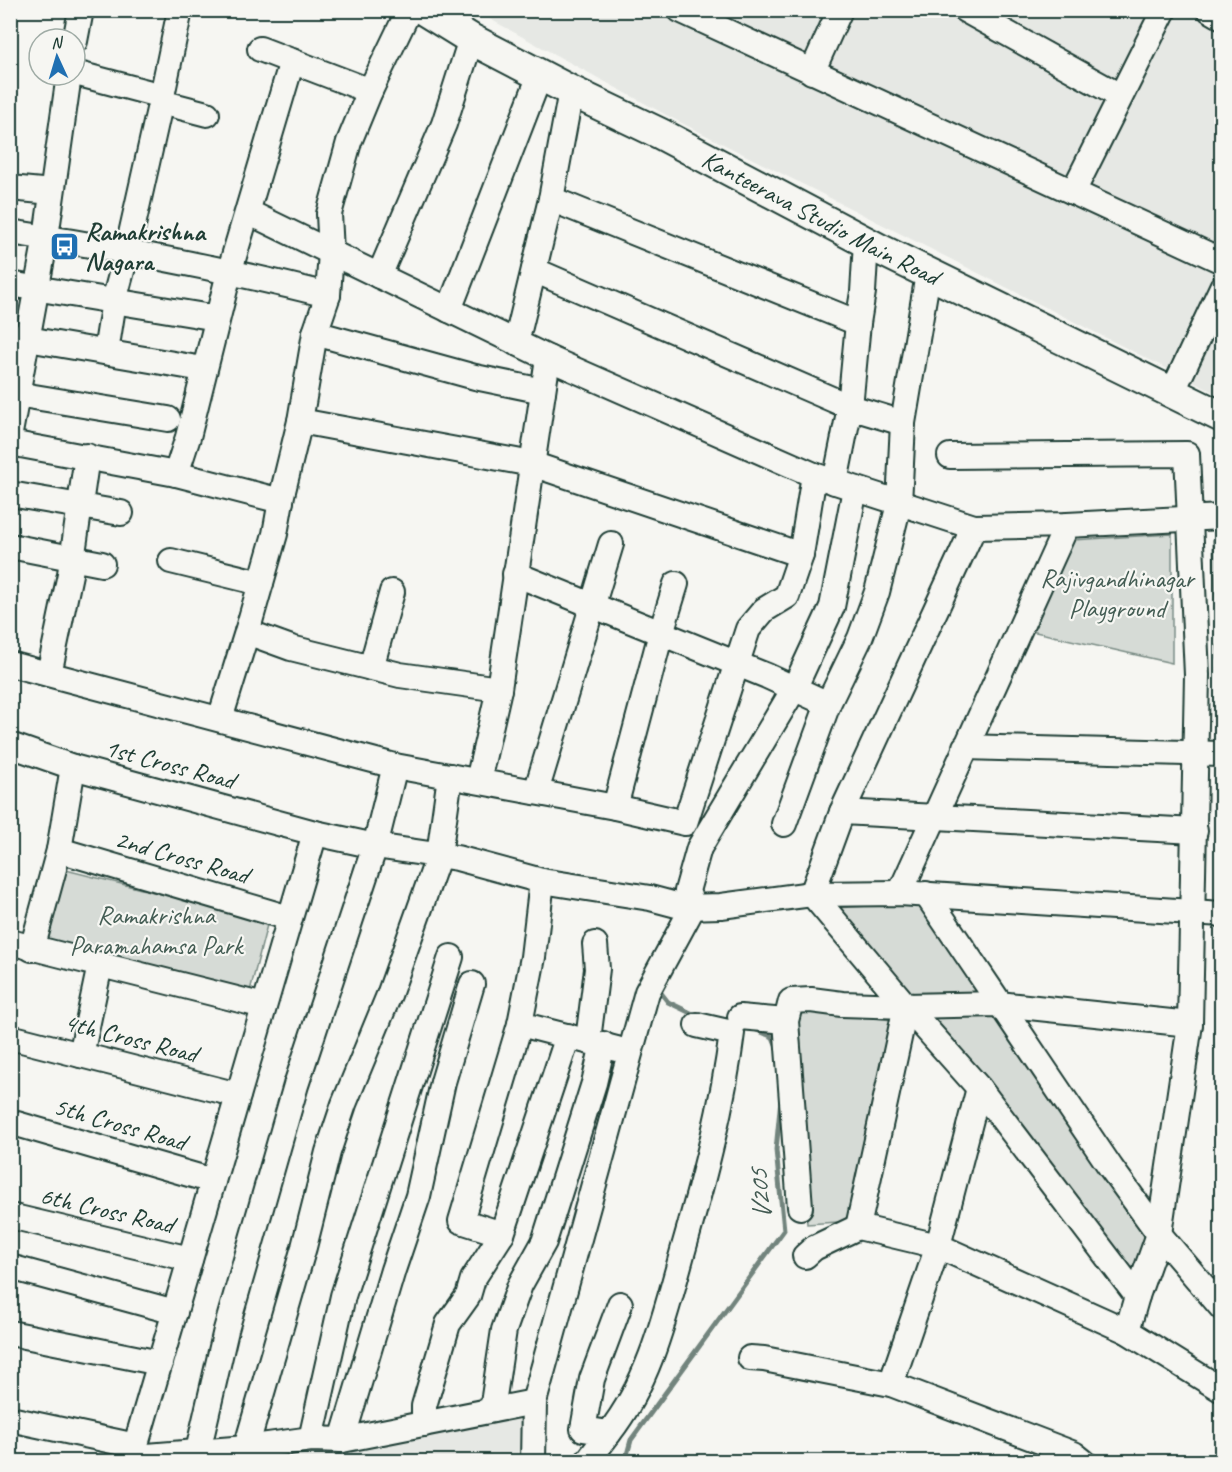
<svg xmlns="http://www.w3.org/2000/svg" width="1232" height="1472" viewBox="0 0 1232 1472" font-family="Caveat,sans-serif">
	<rect width="100%" height="100%" fill="#f6f6f2"/>
	<filter id="ink" filterUnits="userSpaceOnUse"><feTurbulence type="fractalNoise" baseFrequency=".0167" numOctaves="2"/><feDisplacementMap in="SourceGraphic" scale="12" xChannelSelector="R" yChannelSelector="G"/><feConvolveMatrix kernelMatrix="1 2 1 2 8 2 1 2 1" color-interpolation-filters="sRGB"/></filter>
	<g filter="url(#ink)">
		<g fill="#e6e8e4">
			<polygon points="475,11 1221,11 1221,396 670,117"/>
			<polygon points="527,1409 525,1461 221,1462 263,1460 402,1436"/>
		</g>
		<g fill="#d6dbd6" stroke="#7a8c85" stroke-width="1.5">
			<polygon points="1172,534 1172,663 1031,631 1073,540"/>
			<polygon points="1221,539 1222,539 1221,730 1213,540"/>
			<polygon points="62,869 268,921 250,991 44,940"/>
			<polygon points="922,903 983,992 907,996 834,908"/>
			<polygon points="797,1009 892,1020 853,1221 807,1224 792,1022"/>
			<polygon points="996,1011 1148,1227 1133,1272 923,1016"/>
		</g>
		<g fill="none" stroke-linecap="round" stroke-linejoin="round">
			<g stroke="#72847d" stroke-width="5">
				<polyline points="661,993 668,1002 697,1016"/>
				<polyline points="752,1028 773,1037 778,1049"/>
				<polyline points="625,1462 631,1440 784,1230 776,1150 781,1099"/>
			</g>
			<defs>
				<g id="minor">
					<polyline points="680,10 1222,261"/>
					<polyline points="965,10 1120,96"/>
					<polyline points="1210,10 1222,17"/>
					<polyline points="75,41 81,10"/>
					<polyline points="260,49 370,91"/>
					<polyline points="812,72 840,10"/>
					<polyline points="75,73 162,96 180,10"/>
					<polyline points="161,102 207,114"/>
					<polyline points="10,188 52,192"/>
					<polyline points="1073,192 1164,10"/>
					<polyline points="551,199 858,323"/>
					<polyline points="248,212 548,358 814,475 974,527"/>
					<path d="M10,232C117,248 224,269 328,295"/>
					<polyline points="534,270 850,407 903,423"/>
					<polyline points="379,276 444,124 471,39"/>
					<polyline points="10,284 217,318"/>
					<polyline points="449,310 540,75"/>
					<polyline points="315,333 475,377 543,391"/>
					<polyline points="10,336 203,369"/>
					<polyline points="516,343 551,199 571,91"/>
					<polyline points="106,352 114,301 127,252 162,96"/>
					<polyline points="10,393 168,419"/>
					<polyline points="1172,393 1222,287"/>
					<polyline points="300,421 532,464 801,555"/>
					<polyline points="10,433 46,237 69,75"/>
					<polyline points="10,443 176,474 281,501"/>
					<polyline points="950,456 1187,454 1197,675 1190,1024 1159,1234 1137,1296 1127,1331"/>
					<polyline points="176,474 188,437 229,273 292,61"/>
					<polyline points="835,482 850,407 858,323 863,292 866,242"/>
					<polyline points="10,494 121,513"/>
					<polyline points="10,546 102,564"/>
					<polyline points="171,561 261,583"/>
					<polyline points="515,574 767,676 828,704"/>
					<polyline points="247,632 291,648 400,675 499,689"/>
					<polyline points="10,664 395,766 615,807 685,823 748,629 764,610 787,596 801,555 814,475"/>
					<polyline points="371,668 392,592"/>
					<polyline points="49,674 70,574 87,456"/>
					<polyline points="220,719 247,632 275,534 282,495 300,421 315,333 328,295 331,252 329,214 349,142 370,91 409,10"/>
					<polyline points="10,745 73,767 315,833 375,846 457,858 542,881 650,898 684,907 721,906 812,894 900,893 1222,914"/>
					<polyline points="965,747 1222,754"/>
					<polyline points="478,781 499,689 548,358"/>
					<polyline points="536,792 611,544"/>
					<polyline points="615,807 661,633 676,584"/>
					<polyline points="842,812 1195,831"/>
					<polyline points="784,824 828,704 860,638 877,592 899,504 903,423 928,274"/>
					<polyline points="59,850 289,918"/>
					<polyline points="900,893 1067,525"/>
					<polyline points="926,894 1111,1168 1159,1234 1222,1308"/>
					<polyline points="10,942 264,1006"/>
					<polyline points="32,949 59,850 73,767"/>
					<polyline points="740,1017 786,1021"/>
					<polyline points="520,1024 617,1049"/>
					<polyline points="10,1037 238,1095"/>
					<polyline points="588,1040 597,969 595,944"/>
					<polyline points="81,1055 100,965"/>
					<polyline points="10,1122 213,1181"/>
					<polyline points="800,1207 786,1021 791,1001 811,1000 842,1004 906,1006 999,1004 1190,1024"/>
					<polyline points="10,1216 190,1259"/>
					<polyline points="858,1227 906,1006"/>
					<polyline points="502,1234 461,1221 520,1024 533,957 542,881"/>
					<polyline points="805,1256 814,1248 858,1227 938,1246 1127,1331 1222,1390"/>
					<polyline points="10,1267 175,1312"/>
					<polyline points="1137,1296 979,1088 906,1006 812,894 842,812 974,527 1067,525 1222,517"/>
					<path d="M620,1304L592,1379L583,1429L609,1433C651,1380 666,1311 684,1247C704,1177 723,1106 732,1033L697,1025"/>
					<polyline points="10,1333 160,1363"/>
					<polyline points="750,1358 764,1359 891,1384 1074,1454 1084,1462"/>
					<polyline points="891,1384 938,1246 979,1088"/>
					<polyline points="492,1410 504,1330 520,1285 544,1242 594,1083 603,1044"/>
					<polyline points="10,1419 136,1446"/>
					<polyline points="424,1424 424,1406 448,1324 468,1296 473,1279 502,1234 568,1036"/>
					<polyline points="311,1439 343,1296 451,957"/>
					<polyline points="342,1440 393,1270 418,1196 443,1082 472,984"/>
					<polyline points="246,1448 304,1247 328,1152 344,1104 389,995 439,855 450,776"/>
					<polyline points="198,1451 226,1330 296,1085 375,846 395,766"/>
					<polyline points="132,1458 315,833"/>
					<polyline points="127,1462 132,1458 147,1456 246,1448 311,1439 342,1440 534,1402"/>
					<polyline points="533,1462 534,1402 647,992 693,907 687,891 699,848 794,689 832,607 855,489"/>
					<polyline points="587,1462 609,1433"/>
				</g>
				<g id="major">
					<path id="s1" d="M424,10L471,39L571,91L661,134L881,250L1222,417"/>
				</g>
			</defs>
			<use href="#minor" stroke="#1f3d34" stroke-width="28"/>
			<use href="#major" stroke="#1f3d34" stroke-width="34"/>
			<use href="#minor" stroke="#f6f6f2" stroke-width="24"/>
			<use href="#major" stroke="#f6f6f2" stroke-width="30"/>
		</g>
	</g>
	<defs>
		<symbol id="bus-square" viewBox="-11 -11 22 22"><rect x="-9" y="-9" width="18" height="18" rx="4" fill="#1f6fb2" stroke="#f6f6f2"/><path d="M-5-6H5V4H4V6H2V4H-2V6H-4V4H-5ZM-3.5-4V0h7V-4ZM-3.5 1.2v1.5H-2V1.2ZM2 1.2v1.5H3.5V1.2Z" fill="#fff"/></symbol>
	</defs>
	<g fill-rule="evenodd">
		<use href="#bus-square" x="48" y="230" width="33" height="33"/>
	</g>
	<g text-anchor="middle" dominant-baseline="central" stroke-width="4.5" stroke-linejoin="round" paint-order="stroke">
		<g font-size="26" fill="#1f3d34" stroke="#f6f6f2">
			<text stroke="none"><textPath href="#s1" startOffset="448">Kanteerava Studio Main Road</textPath></text>
			<text transform="translate(170 764) rotate(15)">1st Cross Road</text>
			<text transform="translate(182 857) rotate(16)">2nd Cross Road</text>
			<text transform="translate(131 1038) rotate(14)">4th Cross Road</text>
			<text transform="translate(120 1124) rotate(16)">5th Cross Road</text>
			<text transform="translate(107 1210) rotate(13)">6th Cross Road</text>
		</g>
		<g font-size="26" font-weight="bold" fill="#1f3d34" stroke="#f6f6f2" text-anchor="start">
			<text x="85" y="231">Ramakrishna<tspan x="85" dy="30">Nagara</tspan></text>
		</g>
		<g font-size="26" fill="#445d54" stroke="#f6f6f2">
			<text x="1117" y="578">Rajivgandhinagar<tspan x="1117" dy="30">Playground</tspan></text>
			<text x="156" y="915">Ramakrishna<tspan x="156" dy="30">Paramahamsa Park</tspan></text>
		</g>
		<g font-size="27" font-style="italic" fill="#425a52" stroke="#f6f6f2">
			<text transform="translate(760 1195) rotate(-95)">V205</text>
		</g>
	</g>
	<rect width="1232" height="1472" fill="none" stroke="#f6f6f2" stroke-width="36"/>
	<rect x="18" y="18" width="1196" height="1436" fill="none" stroke="#1f3d34" stroke-width="2" filter="url(#ink)"/>
	<g transform="translate(57 57) rotate(356)"><circle r="28" fill="#f6f6f2" stroke="#a0aca6" stroke-width="1.5"/>
	<path d="M0-4.5L10 22L0 15L-10 22Z" fill="#1f6fb2"/>
	<text y="-9" font-size="16" font-weight="bold" text-anchor="middle" fill="#1f3d34">N</text>
	</g>
</svg>
